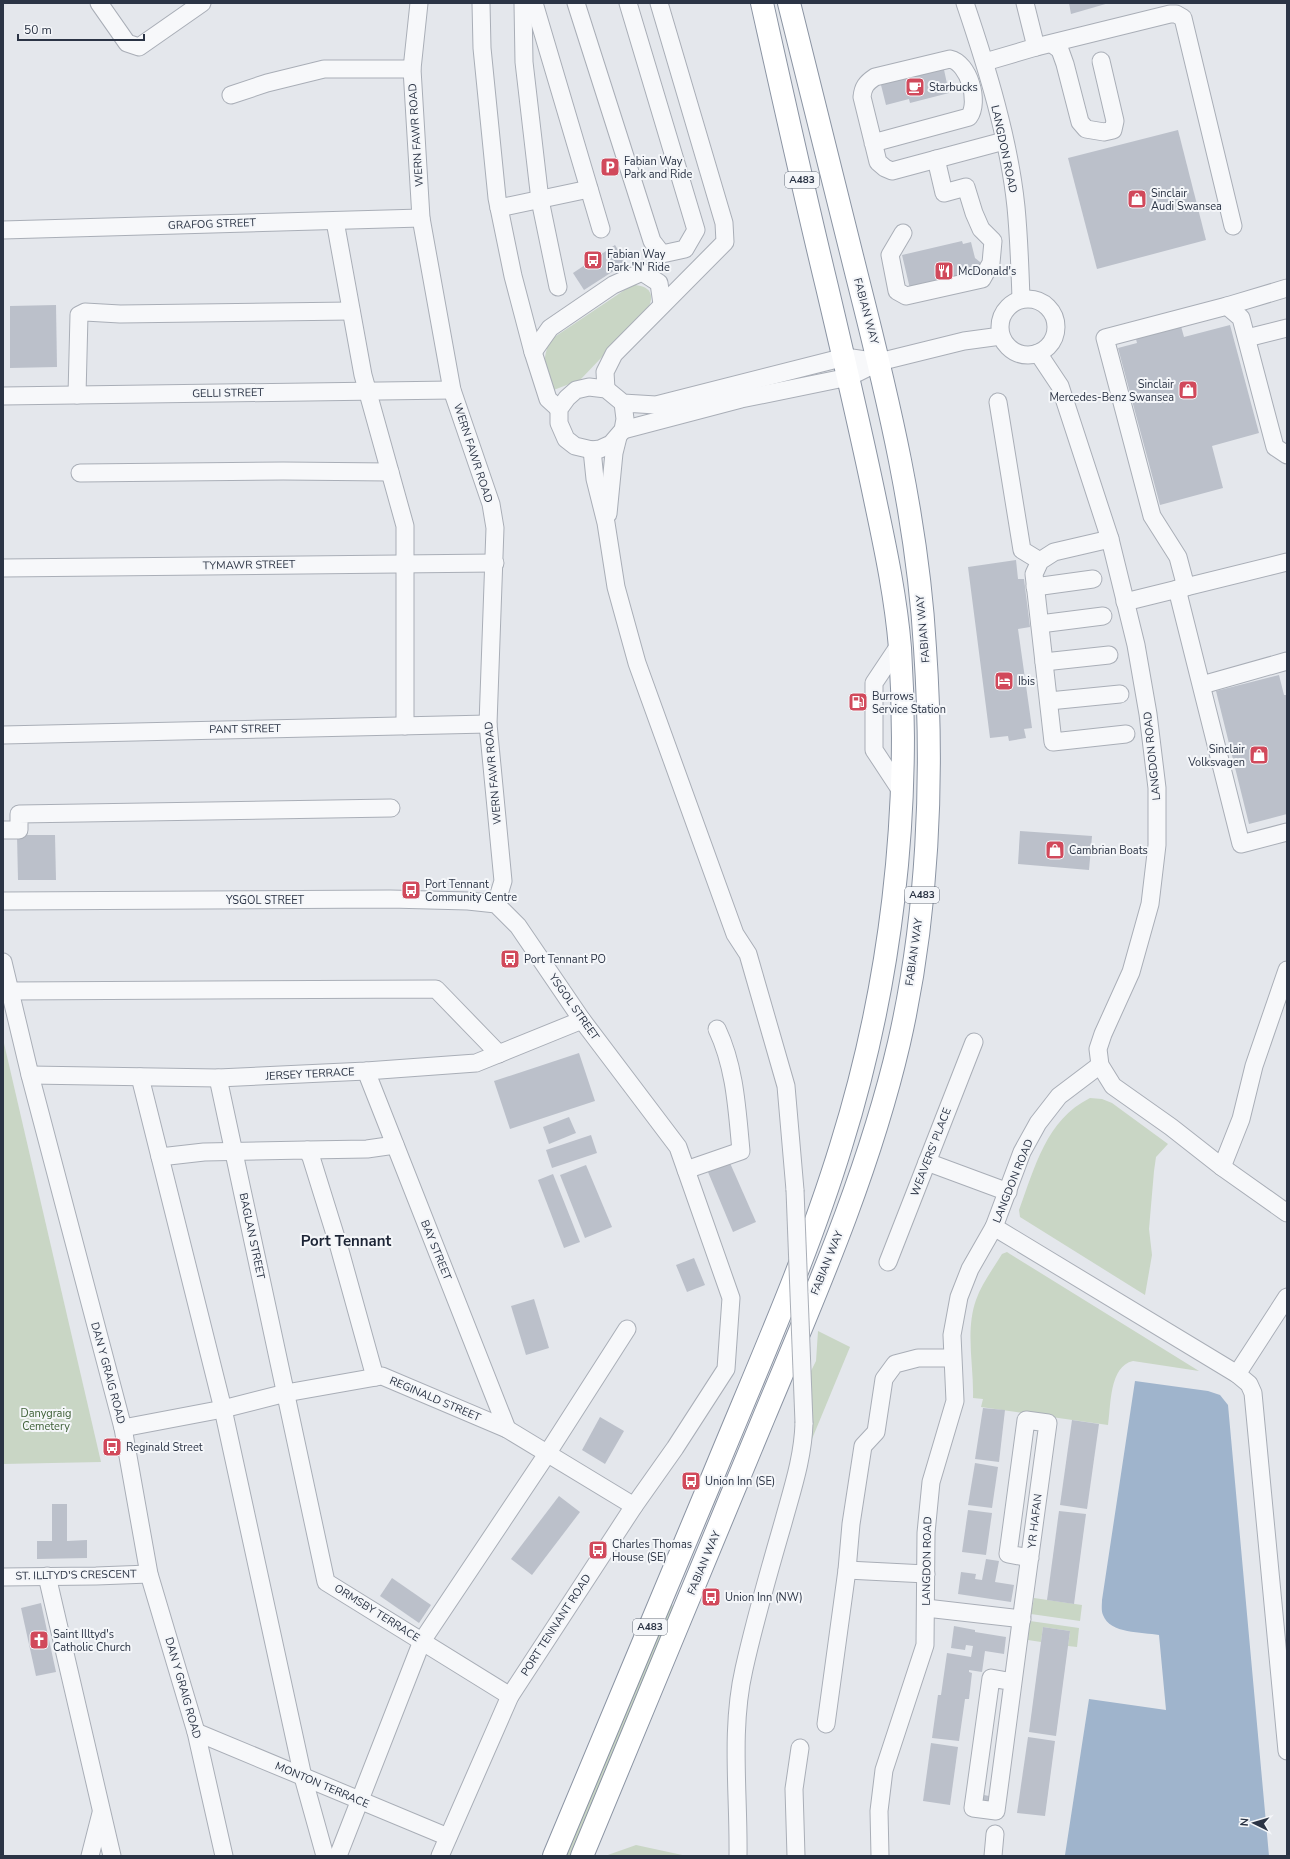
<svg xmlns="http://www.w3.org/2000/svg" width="1290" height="1859" viewBox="0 0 1290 1859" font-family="'Nunito Sans',sans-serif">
	<rect width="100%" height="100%" fill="#e4e7ec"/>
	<g fill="#c9d6c5">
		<path d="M632,285C650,285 656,295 647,310L580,380L551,391C543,371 542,360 550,340Z"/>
		<polygon points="3,1039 101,1462 3,1464"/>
		<path d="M1090,1098L1102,1099L1112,1103L1168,1144L1156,1157L1154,1171L1149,1229L1152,1255L1145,1295L1020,1217L1019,1210C1035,1167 1046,1120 1090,1098Z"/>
		<path d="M1007,1252L1010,1254L1199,1371L1133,1361C1109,1366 1111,1406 1108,1425L981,1407L983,1399L973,1398C974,1366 965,1331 976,1300C982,1283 993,1269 1002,1254Z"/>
		<polygon points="818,1331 850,1347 812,1439 810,1373 816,1361"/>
		<polygon points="1034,1598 1082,1605 1080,1621 1031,1614"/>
		<polygon points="671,1604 673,1606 663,1632 571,1856 563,1856"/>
		<polygon points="1030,1621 1079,1628 1077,1647 1068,1646 1070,1631 1043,1627 1041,1642 1028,1640"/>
		<polygon points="636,1845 687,1856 605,1856"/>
	</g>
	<path fill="#9fb4cc" d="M1135,1381L1208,1391L1220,1395L1228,1405L1269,1856L1065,1855L1089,1699L1166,1710L1159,1635C1142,1632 1110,1634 1103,1615C1101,1611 1102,1604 1102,1600Z"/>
	<g fill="#bbc0ca">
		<polygon points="1069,3 1109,3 1071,14"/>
		<polygon points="943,65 949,93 910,103 909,99 886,105 880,81"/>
		<polygon points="1178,130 1206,240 1097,269 1068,158"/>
		<polygon points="962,241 963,244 971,242 975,258 985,266 979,277 911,293 902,255"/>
		<polygon points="615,245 626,263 584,290 573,273"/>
		<polygon points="56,305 57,367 10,368 10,306"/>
		<polygon points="1179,319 1184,337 1230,325 1259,433 1212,446 1223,488 1160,505 1118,348 1137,343 1134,331"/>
		<polygon points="1016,560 1018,579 1024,579 1030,627 1018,629 1032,728 1024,729 1026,738 1009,741 1008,736 990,738 968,567"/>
		<polygon points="1279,675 1284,695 1287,695 1287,814 1249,824 1216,691"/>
		<polygon points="1020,831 1092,836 1089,870 1018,864"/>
		<polygon points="17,835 55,835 56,880 18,880"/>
		<polygon points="579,1053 595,1101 510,1129 494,1081"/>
		<polygon points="569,1117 576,1133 549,1144 543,1127"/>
		<polygon points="591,1135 597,1153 552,1168 546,1150"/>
		<polygon points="730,1163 756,1222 733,1232 708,1172"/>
		<polygon points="586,1165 612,1227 585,1238 560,1175"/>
		<polygon points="553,1174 580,1242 564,1248 538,1180"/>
		<polygon points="694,1258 705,1285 687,1292 676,1265"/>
		<polygon points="534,1299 549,1348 526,1355 511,1306"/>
		<polygon points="983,1408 1005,1410 999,1462 975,1459"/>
		<polygon points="600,1417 624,1431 605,1464 582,1450"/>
		<polygon points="1072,1420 1099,1424 1087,1509 1060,1505"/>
		<polygon points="975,1463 998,1467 992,1508 968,1505"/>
		<polygon points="559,1496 580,1512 532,1575 511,1559"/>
		<polygon points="52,1504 67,1504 67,1541 87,1540 87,1558 37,1559 37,1541 52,1541"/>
		<polygon points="968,1510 992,1513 986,1555 962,1552"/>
		<polygon points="1059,1511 1086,1514 1074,1604 1047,1600"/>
		<polygon points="986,1559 999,1561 995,1582 1014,1585 1011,1602 958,1594 961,1572 976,1574 975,1579 982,1580"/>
		<polygon points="392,1578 431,1605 419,1623 380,1596"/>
		<polygon points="41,1603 56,1672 36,1676 21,1608"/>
		<polygon points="954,1626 975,1630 975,1632 1006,1637 1004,1654 985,1651 982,1672 969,1670 969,1672 972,1673 969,1699 965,1699 959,1741 932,1738 938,1695 941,1695 947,1653 971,1657 973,1646 966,1645 965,1650 951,1648"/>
		<polygon points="1043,1627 1070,1631 1056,1736 1029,1732"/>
		<polygon points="1028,1737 1055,1741 1045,1816 1017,1813"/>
		<polygon points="931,1743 958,1747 950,1805 923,1801"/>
		<polygon points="979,1794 989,1796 988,1806 978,1804"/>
	</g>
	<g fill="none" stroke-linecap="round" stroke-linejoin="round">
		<defs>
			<g id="minor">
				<polyline points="99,3 127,43 139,47 202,3"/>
				<polyline points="419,3 412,69 421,218 452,390 491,504 495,528 488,724 503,881 496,904"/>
				<polyline points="481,3 482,48 497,198 513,276 533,352 548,399 559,409"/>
				<polyline points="523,3 524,62 540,200 558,287"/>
				<polyline points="534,3 601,229"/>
				<polyline points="576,3 652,241 662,254 685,249 696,230 628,3"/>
				<path d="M965,3C987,68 1009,139 1016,207C1019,238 1020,268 1021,299"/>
				<polyline points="1025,3 1036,47"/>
				<polyline points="1052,44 1060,50 1065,64 1080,122 1086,129 1104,132 1113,130 1115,121 1101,61"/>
				<polyline points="985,62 1036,47 1170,14 1176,14 1183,18 1233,226"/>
				<polyline points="231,95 267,83 324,69 412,69"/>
				<path d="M873,143L969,117C980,102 969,63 950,59L875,77C866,83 863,87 862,97L878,162L885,168L892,171L1004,141"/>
				<polyline points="499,208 589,189"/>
				<polyline points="335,221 363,375 405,526 405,726"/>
				<polyline points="3,230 421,218"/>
				<polyline points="903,233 890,255 897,291 906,296 982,279 991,263 993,241 981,229 974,213 966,187 944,193 936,159"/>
				<circle cx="1028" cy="327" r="28"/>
				<polyline points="1227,306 1287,288"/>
				<polyline points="1247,338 1287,328"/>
				<polyline points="533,352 550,328 613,285 642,272 659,283 662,304"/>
				<polyline points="1038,353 1060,386 1110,539 1136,645 1148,714 1157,788 1157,845 1150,904 1131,972 1103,1034 1098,1049 1100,1065 1113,1086 1171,1127 1222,1167 1287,1213"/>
				<polyline points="606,389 605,372 614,354 725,242 724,223 659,3"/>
				<polyline points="77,395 79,315 85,312 120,314 351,311"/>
				<polyline points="3,396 452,390"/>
				<polyline points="998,402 1022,550 1040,561"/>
				<polyline points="623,403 625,419 623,430 611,444 600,449 592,450 575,446 566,439 559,423 559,409 567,398 576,390 589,387 606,389 623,403 656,405 845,357 879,362"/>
				<polyline points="623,430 741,399 849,377 879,362 964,341 1001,336"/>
				<polyline points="592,450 595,479 606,523 616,587 637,663 735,934 748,954 786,1086 795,1190"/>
				<polyline points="80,473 283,471 390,472"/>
				<polyline points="608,514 614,453 618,437"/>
				<polyline points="1110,539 1054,552 1040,561 1034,574 1053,742 1126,734"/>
				<polyline points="3,568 495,563"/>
				<polyline points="1035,587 1093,579"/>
				<polyline points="1186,587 1178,557 1152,516 1105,338 1227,306 1241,318 1275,447 1287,455"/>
				<polyline points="1177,589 1241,844 1287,832"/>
				<polyline points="1125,602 1287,562"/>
				<polyline points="1040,624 1103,616"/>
				<polyline points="900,644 874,683 874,750 901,791"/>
				<polyline points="1044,662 1109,655"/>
				<polyline points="1202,685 1287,661"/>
				<polyline points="1049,701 1120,694"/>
				<polyline points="3,735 488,724"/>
				<polyline points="3,830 19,830 19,814 391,808"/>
				<polyline points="3,901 390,899 468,901 496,904 518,926 582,1020 678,1147 731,1298 726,1369 675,1448 634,1506 510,1696 440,1856"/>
				<polyline points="3,962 30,1075 123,1428 149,1574 196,1732 224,1856"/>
				<polyline points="9,991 436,989 499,1054"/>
				<polyline points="366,1071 507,1429"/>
				<polyline points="30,1075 218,1078 366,1071 476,1063 582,1020"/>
				<polyline points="140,1077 223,1409 303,1777 325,1856"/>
				<polyline points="218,1078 326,1582 510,1696"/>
				<polyline points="307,1150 367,1149 395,1145"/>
				<polyline points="160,1157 204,1152 307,1150 311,1157 339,1247 375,1377"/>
				<polyline points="927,1162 1008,1192"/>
				<polyline points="1222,1167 1241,1119 1254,1066 1287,970"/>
				<path d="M686,1170L741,1151C737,1109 735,1067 717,1029"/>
				<polyline points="994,1227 1237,1374 1249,1384 1253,1393 1287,1751"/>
				<polyline points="888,1262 974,1042"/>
				<polyline points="1237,1374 1287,1297"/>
				<polyline points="123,1428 223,1409 286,1393 382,1376 507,1429 634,1506"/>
				<polyline points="847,1570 926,1574"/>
				<polyline points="47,1576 112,1856"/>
				<polyline points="3,1577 96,1576 149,1574"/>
				<polyline points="926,1608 1022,1619"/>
				<path d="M1013,1682L991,1678L973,1808L996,1811C1013,1682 1030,1552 1048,1423L1026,1420L1008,1554L1030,1558"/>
				<polyline points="826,1724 847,1570 851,1524 863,1446 876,1432 884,1379 895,1364 918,1358 952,1358"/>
				<polyline points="196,1732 448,1837"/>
				<polyline points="90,1856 101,1813"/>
				<polyline points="338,1856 422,1641 547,1454 627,1329"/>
				<path d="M738,1856C739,1795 730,1730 744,1669C755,1620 769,1571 783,1523C792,1490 803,1458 804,1423"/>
				<polyline points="796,1856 794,1789 800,1748"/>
				<polyline points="880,1856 879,1811 884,1770 925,1645 926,1533 931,1482 955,1401 952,1335 959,1297 970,1269 994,1227 1022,1152 1038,1123 1059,1096 1100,1065"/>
				<polyline points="993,1856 995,1834"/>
			</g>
			<g id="highway">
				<path d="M554,1856C608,1728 661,1599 715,1471C759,1364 807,1257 841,1146C891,986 911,814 900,648C896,599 886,551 876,504C861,431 844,359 827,287C804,192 783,97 762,3"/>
				<path d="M582,1856C643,1710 703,1563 764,1417C815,1295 869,1172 899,1043C928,916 934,777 925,648C918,522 888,398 857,276C834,185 811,94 789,3"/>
			</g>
		</defs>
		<use href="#minor" stroke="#a9aeb7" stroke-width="19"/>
		<use href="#highway" stroke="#8b94a3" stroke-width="24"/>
		<use href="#minor" stroke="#f7f8fa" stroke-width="17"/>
		<use href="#highway" stroke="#fff" stroke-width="22"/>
		<defs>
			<polyline id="minor-bridge" points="795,1190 804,1423"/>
		</defs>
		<use href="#minor-bridge" stroke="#a9aeb7" stroke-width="19" stroke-linecap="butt"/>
		<use href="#minor-bridge" stroke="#f7f8fa" stroke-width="17"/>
	</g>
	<defs>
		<symbol id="cafe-square" viewBox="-11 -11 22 22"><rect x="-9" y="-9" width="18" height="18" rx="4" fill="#d1495b" stroke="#f4f6f9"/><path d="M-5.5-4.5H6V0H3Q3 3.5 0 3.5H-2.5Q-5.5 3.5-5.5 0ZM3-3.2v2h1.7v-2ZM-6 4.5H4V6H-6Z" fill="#fff"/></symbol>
		<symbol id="parking-square" viewBox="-11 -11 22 22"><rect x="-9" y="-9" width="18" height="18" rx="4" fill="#d1495b" stroke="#f4f6f9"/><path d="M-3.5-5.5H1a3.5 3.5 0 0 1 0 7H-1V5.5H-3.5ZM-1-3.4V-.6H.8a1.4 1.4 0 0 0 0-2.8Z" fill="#fff"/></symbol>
		<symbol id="shop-square" viewBox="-11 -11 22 22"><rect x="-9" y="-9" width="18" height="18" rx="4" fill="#d1495b" stroke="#f4f6f9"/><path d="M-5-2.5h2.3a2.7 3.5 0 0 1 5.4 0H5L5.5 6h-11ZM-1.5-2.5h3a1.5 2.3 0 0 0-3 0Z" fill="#fff"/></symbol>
		<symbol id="bus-square" viewBox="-11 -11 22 22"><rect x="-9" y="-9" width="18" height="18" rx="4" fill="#d1495b" stroke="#f4f6f9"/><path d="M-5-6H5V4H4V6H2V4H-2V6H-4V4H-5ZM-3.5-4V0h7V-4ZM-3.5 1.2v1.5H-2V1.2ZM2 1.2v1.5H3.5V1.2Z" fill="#fff"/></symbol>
		<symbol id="restaurant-square" viewBox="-11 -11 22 22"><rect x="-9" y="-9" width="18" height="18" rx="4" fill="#d1495b" stroke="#f4f6f9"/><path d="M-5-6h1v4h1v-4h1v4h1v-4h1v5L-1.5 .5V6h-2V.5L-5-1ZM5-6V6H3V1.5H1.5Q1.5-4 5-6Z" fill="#fff"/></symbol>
		<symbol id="hotel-square" viewBox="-11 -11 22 22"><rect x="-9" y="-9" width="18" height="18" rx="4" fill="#d1495b" stroke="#f4f6f9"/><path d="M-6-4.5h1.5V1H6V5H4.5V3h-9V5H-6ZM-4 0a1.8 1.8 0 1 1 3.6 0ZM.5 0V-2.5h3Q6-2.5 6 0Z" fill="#fff"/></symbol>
		<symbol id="fuel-square" viewBox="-11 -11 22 22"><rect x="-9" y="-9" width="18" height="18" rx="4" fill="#d1495b" stroke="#f4f6f9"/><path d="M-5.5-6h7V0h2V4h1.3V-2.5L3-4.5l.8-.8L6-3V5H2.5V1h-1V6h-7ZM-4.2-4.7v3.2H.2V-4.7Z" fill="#fff"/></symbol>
		<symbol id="church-square" viewBox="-11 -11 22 22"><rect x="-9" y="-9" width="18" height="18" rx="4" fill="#d1495b" stroke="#f4f6f9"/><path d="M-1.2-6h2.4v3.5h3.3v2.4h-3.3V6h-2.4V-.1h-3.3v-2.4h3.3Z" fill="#fff"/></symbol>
	</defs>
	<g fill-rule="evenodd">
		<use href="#cafe-square" x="904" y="76" width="22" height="22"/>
		<use href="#parking-square" x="599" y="156" width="22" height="22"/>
		<use href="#shop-square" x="1126" y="188" width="22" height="22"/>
		<use href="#bus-square" x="582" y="249" width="22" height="22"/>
		<use href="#restaurant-square" x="933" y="260" width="22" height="22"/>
		<use href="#shop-square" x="1177" y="379" width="22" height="22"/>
		<use href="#hotel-square" x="993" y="670" width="22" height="22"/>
		<use href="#fuel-square" x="847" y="691" width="22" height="22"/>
		<use href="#shop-square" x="1248" y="744" width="22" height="22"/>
		<use href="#shop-square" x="1044" y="839" width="22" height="22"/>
		<use href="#bus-square" x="400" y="879" width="22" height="22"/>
		<use href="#bus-square" x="499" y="948" width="22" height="22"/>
		<use href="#bus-square" x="101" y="1436" width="22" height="22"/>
		<use href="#bus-square" x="680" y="1470" width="22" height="22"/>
		<use href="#bus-square" x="587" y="1539" width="22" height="22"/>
		<use href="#bus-square" x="700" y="1586" width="22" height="22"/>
		<use href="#church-square" x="28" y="1629" width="22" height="22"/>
	</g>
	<g text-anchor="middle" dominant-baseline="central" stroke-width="4" stroke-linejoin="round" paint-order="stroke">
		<g fill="#f4f6f9" stroke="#676e7b" stroke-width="1">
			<rect x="785" y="172" width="34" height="16" rx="3"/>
			<rect x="905" y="887" width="34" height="16" rx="3"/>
			<rect x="633" y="1619" width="34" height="16" rx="3"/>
		</g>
		<g font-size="10" font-weight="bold" fill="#2b3445">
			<text x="802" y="180">A483</text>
			<text x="922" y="895">A483</text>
			<text x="650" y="1627">A483</text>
		</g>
		<g font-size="11" fill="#2b3445" stroke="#f4f6f9" text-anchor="start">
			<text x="929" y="87">Starbucks</text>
			<text x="624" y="161">Fabian Way<tspan x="624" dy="13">Park and Ride</tspan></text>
			<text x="1151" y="193">Sinclair<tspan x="1151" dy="13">Audi Swansea</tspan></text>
			<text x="607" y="254">Fabian Way<tspan x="607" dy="13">Park 'N' Ride</tspan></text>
			<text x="958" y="271">McDonald's</text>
			<text x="1174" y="384" text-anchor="end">Sinclair<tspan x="1174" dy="13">Mercedes-Benz Swansea</tspan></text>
			<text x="1018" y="681">Ibis</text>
			<text x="872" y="696">Burrows<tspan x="872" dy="13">Service Station</tspan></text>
			<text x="1245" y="749" text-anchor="end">Sinclair<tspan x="1245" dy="13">Volksvagen</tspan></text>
			<text x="1069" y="850">Cambrian Boats</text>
			<text x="425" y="884">Port Tennant<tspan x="425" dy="13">Community Centre</tspan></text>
			<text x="524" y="959">Port Tennant PO</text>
			<text x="126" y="1447">Reginald Street</text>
			<text x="705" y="1481">Union Inn (SE)</text>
			<text x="612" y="1544">Charles Thomas<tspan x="612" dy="13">House (SE)</tspan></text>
			<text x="725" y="1597">Union Inn (NW)</text>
			<text x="53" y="1634">Saint Illtyd's<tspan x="53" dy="13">Catholic Church</tspan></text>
		</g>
		<g font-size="11" fill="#2b3445" stroke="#f4f6f9">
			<text transform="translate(416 135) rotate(-94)">WERN FAWR ROAD</text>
			<text transform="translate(1004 149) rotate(78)">LANGDON ROAD</text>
			<text transform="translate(212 224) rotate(-2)">GRAFOG STREET</text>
			<text transform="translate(866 311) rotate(75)">FABIAN WAY</text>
			<text transform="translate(228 393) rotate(-1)">GELLI STREET</text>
			<text transform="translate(473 453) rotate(72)">WERN FAWR ROAD</text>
			<text transform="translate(249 565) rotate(-1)">TYMAWR STREET</text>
			<text transform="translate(923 629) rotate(-95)">FABIAN WAY</text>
			<text transform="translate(245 729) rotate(-1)">PANT STREET</text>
			<text transform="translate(1152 756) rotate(-96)">LANGDON ROAD</text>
			<text transform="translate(493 773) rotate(-95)">WERN FAWR ROAD</text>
			<text x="265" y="900">YSGOL STREET</text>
			<text transform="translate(914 952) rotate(-82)">FABIAN WAY</text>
			<text transform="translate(574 1007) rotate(55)">YSGOL STREET</text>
			<text transform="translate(310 1074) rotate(-3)">JERSEY TERRACE</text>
			<text transform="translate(931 1152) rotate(-69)">WEAVERS' PLACE</text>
			<text transform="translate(1013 1181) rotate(-68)">LANGDON ROAD</text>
			<text transform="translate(252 1236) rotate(78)">BAGLAN STREET</text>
			<text transform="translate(436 1250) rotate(68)">BAY STREET</text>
			<text transform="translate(827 1263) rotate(-68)">FABIAN WAY</text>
			<text transform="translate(108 1373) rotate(75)">DAN Y GRAIG ROAD</text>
			<text transform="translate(435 1399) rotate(23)">REGINALD STREET</text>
			<text transform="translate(1035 1521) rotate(-83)">YR HAFAN</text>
			<text transform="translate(927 1561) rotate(-89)">LANGDON ROAD</text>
			<text transform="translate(704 1563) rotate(-67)">FABIAN WAY</text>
			<text transform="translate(76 1575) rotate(-1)">ST. ILLTYD'S CRESCENT</text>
			<text transform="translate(377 1613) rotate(32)">ORMSBY TERRACE</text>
			<text transform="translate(556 1625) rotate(-57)">PORT TENNANT ROAD</text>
			<text transform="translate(183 1688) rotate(74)">DAN Y GRAIG ROAD</text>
			<text transform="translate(322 1785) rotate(23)">MONTON TERRACE</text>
		</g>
		<g font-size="11" fill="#3f6138" stroke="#f4f6f9">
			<text x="46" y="1413">Danygraig<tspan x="46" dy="13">Cemetery</tspan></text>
		</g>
		<g font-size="15" font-weight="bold" fill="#1d2536" stroke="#f4f6f9">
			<text x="346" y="1241">Port Tennant</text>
		</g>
	</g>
	<rect width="1290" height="1859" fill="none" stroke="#2b3445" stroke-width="8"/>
	<g transform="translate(1254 1823) rotate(275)" stroke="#f4f6f9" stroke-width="3" paint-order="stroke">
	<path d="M0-3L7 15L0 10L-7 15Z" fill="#2b3445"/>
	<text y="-6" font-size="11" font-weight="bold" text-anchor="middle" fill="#2b3445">N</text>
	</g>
	<path d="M18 34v6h126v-6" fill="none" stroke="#2b3445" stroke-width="2"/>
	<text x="24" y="34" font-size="12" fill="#2b3445" stroke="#f4f6f9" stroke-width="3" paint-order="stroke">50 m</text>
</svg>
